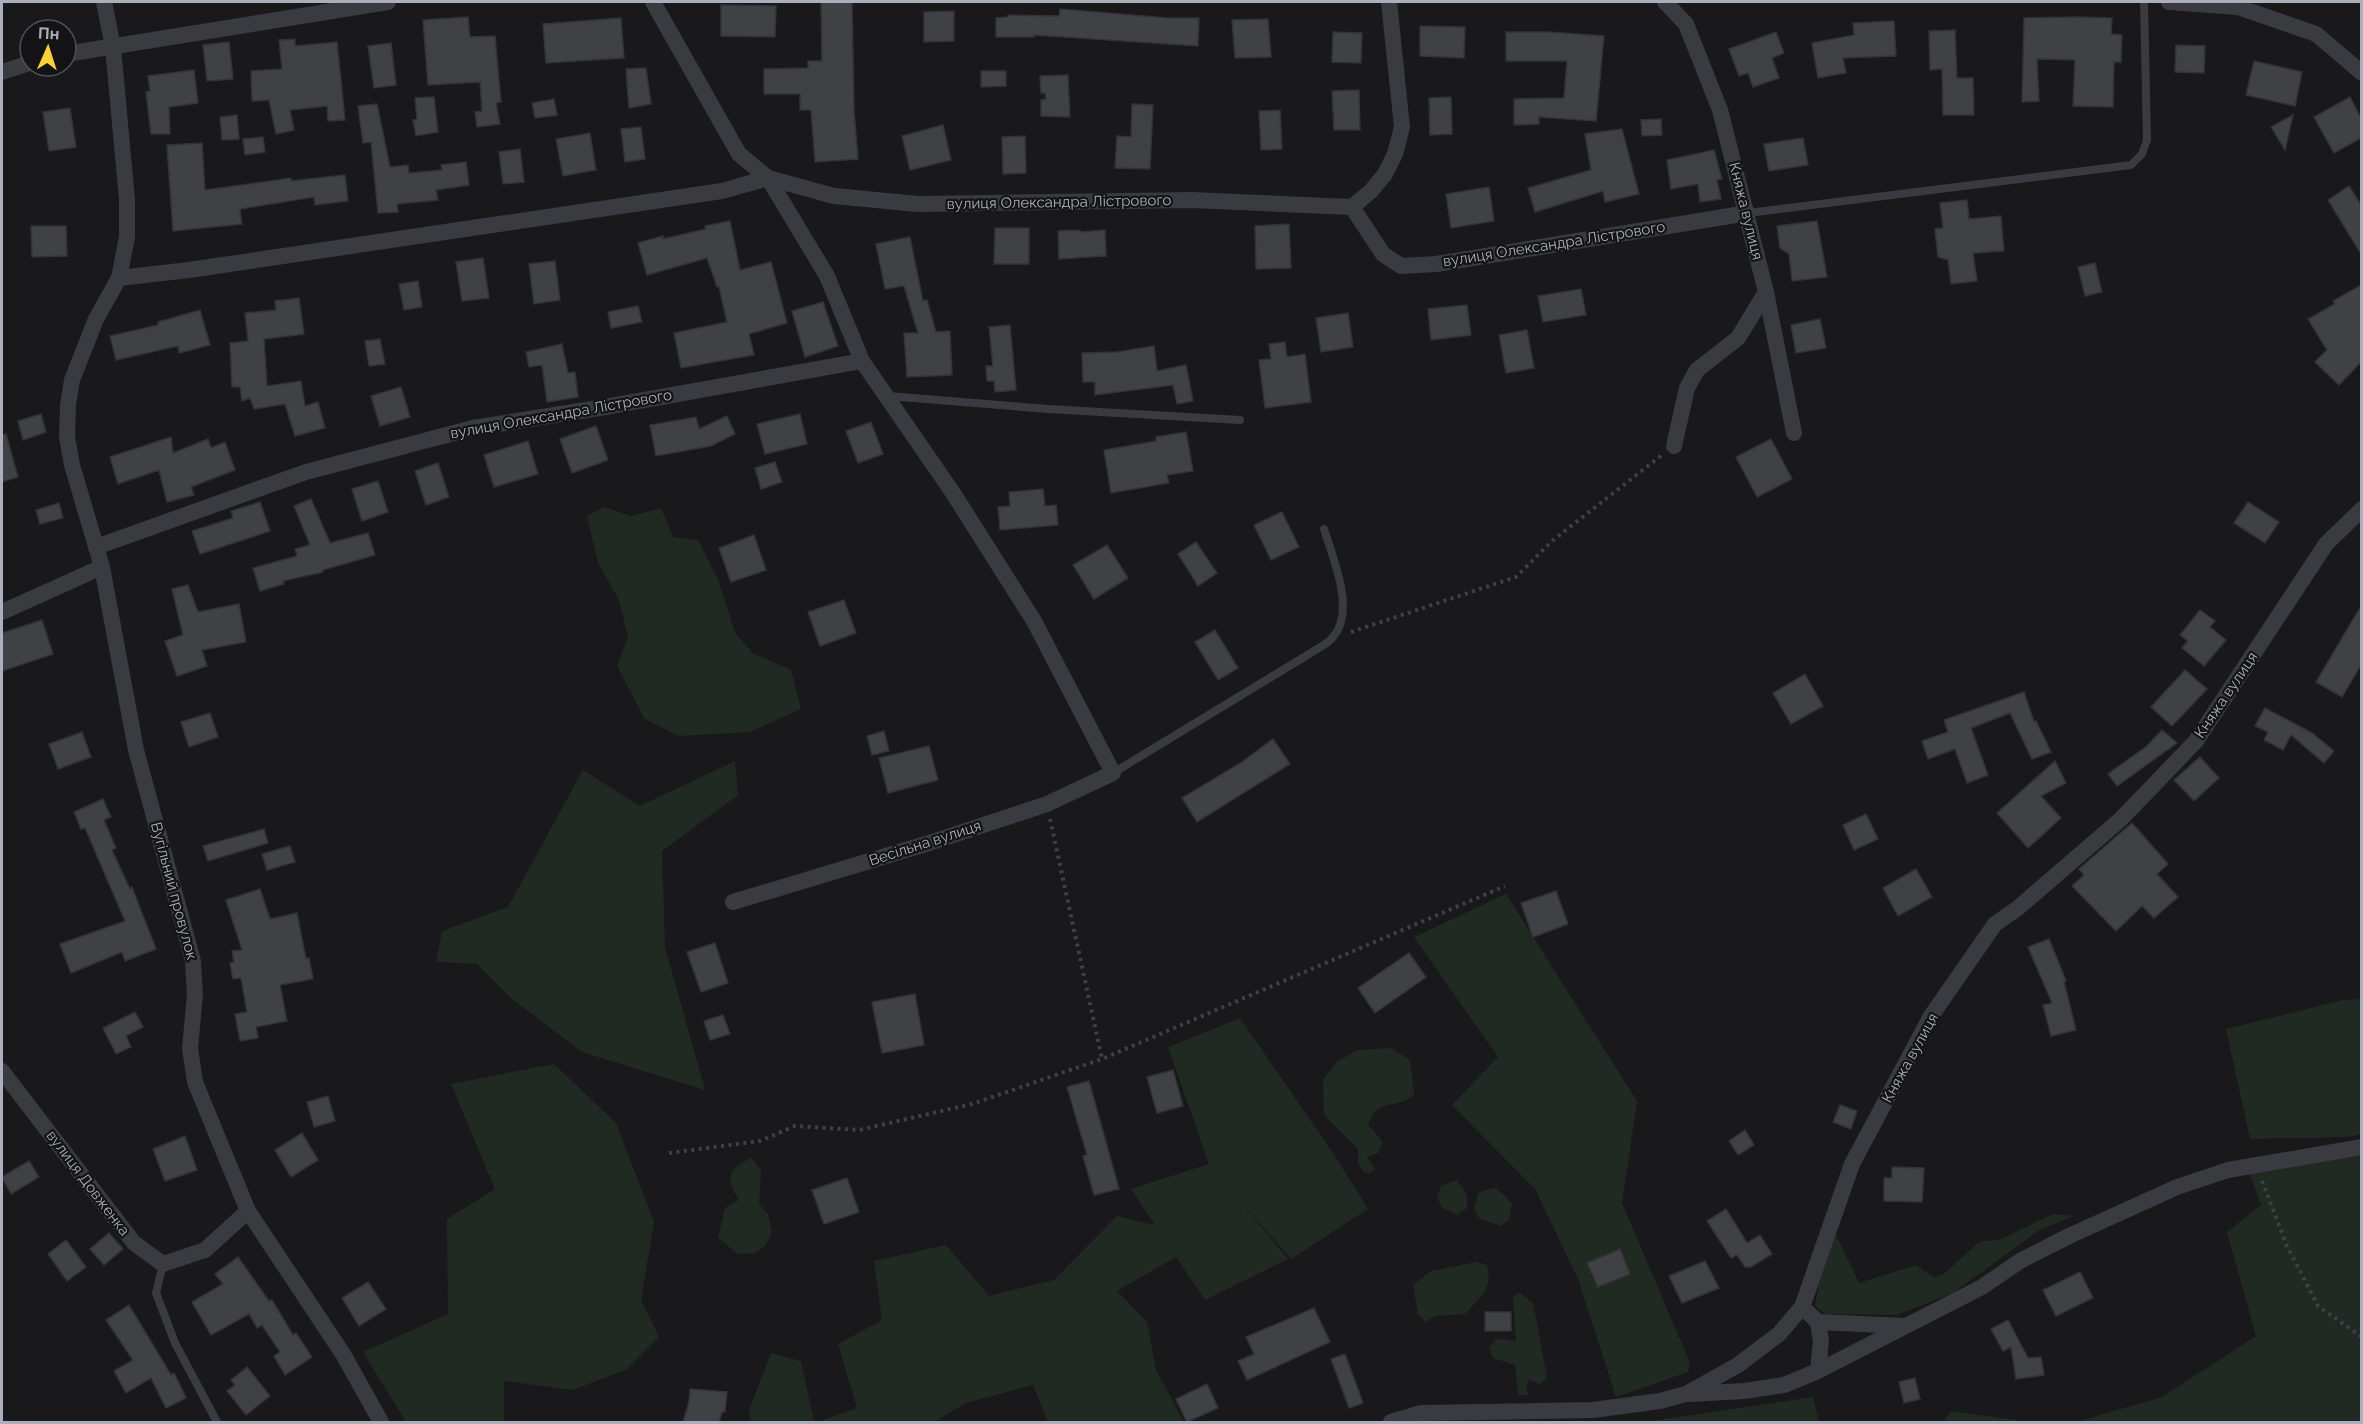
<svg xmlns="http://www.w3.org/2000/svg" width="2363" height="1424" viewBox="0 0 2363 1424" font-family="Raleway,sans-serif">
	<rect width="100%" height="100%" fill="#19191b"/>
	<g fill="#202a23">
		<polygon points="604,507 631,516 661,508 673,537 698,540 718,579 735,633 753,653 791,670 801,709 750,732 678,736 644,718 617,666 628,637 619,600 598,563 587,516"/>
		<polygon points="735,761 738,795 662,851 665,947 705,1090 582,1052 512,999 477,964 436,962 442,931 508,907 583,770 640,806"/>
		<polygon points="1506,894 1637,1101 1622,1203 1690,1363 1688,1372 1616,1397 1578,1279 1535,1189 1452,1105 1498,1057 1414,937"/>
		<polygon points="2361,999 2361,1134 2347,1137 2250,1139 2226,1029 2344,1000"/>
		<polygon points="1240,1018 1331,1150 1368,1209 1291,1259 1240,1201 1288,1259 1205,1300 1176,1257 1117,1291 1147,1322 1156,1370 1184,1422 1048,1422 1033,1385 966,1403 934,1422 818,1422 857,1408 838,1344 882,1320 874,1261 946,1245 989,1296 1054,1280 1117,1216 1155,1225 1131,1189 1209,1164 1168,1047"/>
		<path d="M1391,1048L1410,1060L1414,1095C1395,1111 1377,1096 1368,1125L1383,1142L1378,1153L1367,1157L1375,1169L1370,1173L1363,1171L1358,1163V1149L1324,1115L1323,1080L1337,1062L1357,1050Z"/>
		<polygon points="554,1064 616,1123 654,1222 641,1300 659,1337 627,1369 573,1390 504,1381 504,1422 406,1422 363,1352 448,1314 447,1219 495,1189 451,1084"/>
		<polygon points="2361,1155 2361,1422 2076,1422 2162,1397 2256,1336 2227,1232 2261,1205 2249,1172"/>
		<path d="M751,1158L761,1170L759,1204L768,1214L772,1232L766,1245L755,1253L737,1254L718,1237L725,1208L739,1200C725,1178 728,1169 751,1158Z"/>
		<polygon points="1457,1180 1467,1195 1467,1208 1457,1215 1442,1208 1437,1197 1441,1186"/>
		<polygon points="1496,1188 1512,1203 1509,1220 1500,1226 1479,1218 1474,1208 1479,1192"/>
		<polygon points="2053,1214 2074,1216 2041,1229 1953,1293 1897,1315 1825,1314 1815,1306 1823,1260 1836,1235 1859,1283 1916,1265 1934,1278 1945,1273 1979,1242 2001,1239"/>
		<path d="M1476,1262L1487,1265C1493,1289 1480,1297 1465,1314L1435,1316L1426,1322L1418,1314L1413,1285L1431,1271Z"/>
		<polygon points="1520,1293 1533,1303 1547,1377 1540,1385 1529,1379 1526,1389 1529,1395 1518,1395 1515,1365 1493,1358 1489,1347 1497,1339 1516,1341 1513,1300 1514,1295"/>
		<polygon points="771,1353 801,1361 814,1422 751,1422 749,1410"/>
		<polygon points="1813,1397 1819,1422 1644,1422"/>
		<polygon points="1951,1411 2030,1422 1943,1422"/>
	</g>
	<g fill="#404145" stroke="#333337" stroke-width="1.5">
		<polygon points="821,2 852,2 854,110 858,159 815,162 811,110 800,110 800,94 764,94 764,69 808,68 808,61 822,61"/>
		<polygon points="721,5 776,6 775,37 721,36"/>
		<polygon points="1060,9 1168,18 1199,18 1198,46 1034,35 1034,37 996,37 996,18 1008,17 1008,15 1059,16"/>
		<polygon points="954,11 954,41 924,42 924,12"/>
		<polygon points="468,17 470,37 495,36 501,102 496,103 500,124 477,127 475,112 482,111 480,82 428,85 423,20"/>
		<polygon points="2079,17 2112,18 2111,34 2122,35 2121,62 2114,62 2113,107 2073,106 2075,60 2037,59 2039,101 2022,102 2024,18"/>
		<polygon points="621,18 624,58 546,63 543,24"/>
		<polygon points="1268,19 1271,57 1235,58 1232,20"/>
		<polygon points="1894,21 1896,56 1843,58 1846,73 1818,78 1812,43 1854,35 1853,23"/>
		<polygon points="1420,26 1465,27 1464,58 1420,56"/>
		<polygon points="1955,30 1957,78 1973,78 1974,115 1943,115 1942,69 1930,70 1929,31"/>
		<polygon points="1333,32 1362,33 1361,63 1332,62"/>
		<polygon points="1506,32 1548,32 1604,36 1596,121 1539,117 1539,124 1514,125 1514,99 1564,98 1567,61 1506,61"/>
		<polygon points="1776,32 1784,53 1772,58 1779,78 1753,87 1748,73 1739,76 1729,49"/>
		<polygon points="295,39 295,46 337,42 345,120 328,121 327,106 290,110 294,130 276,134 269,100 252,101 251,71 282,69 279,40"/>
		<polygon points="229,42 233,79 207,81 203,45"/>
		<polygon points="391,43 396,85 374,88 368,46"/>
		<polygon points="2176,45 2205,46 2204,73 2175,72"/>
		<polygon points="2254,61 2302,72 2295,106 2246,95"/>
		<polygon points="646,68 651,104 629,108 626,69"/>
		<polygon points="194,70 198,103 169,107 170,134 151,134 146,92 150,91 148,76"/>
		<polygon points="981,71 1006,71 1006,86 981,87"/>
		<polygon points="1068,75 1070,117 1041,116 1041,100 1046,99 1045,93 1041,93 1040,76"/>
		<polygon points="1359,90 1360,130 1334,130 1332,91"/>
		<polygon points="434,97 438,132 416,136 413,120 417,120 415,98"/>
		<polygon points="1451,97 1452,134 1430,135 1429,98"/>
		<polygon points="2350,97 2361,118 2361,138 2334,153 2314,117"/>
		<polygon points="554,99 557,115 535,118 532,103"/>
		<polygon points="377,104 390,167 408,165 409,173 442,170 441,165 466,162 469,185 436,190 438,200 397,204 398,212 378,213 371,142 363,143 358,106"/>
		<polygon points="1132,104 1153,105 1150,169 1115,168 1117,136 1131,137"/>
		<polygon points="70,108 76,147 49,151 43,112"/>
		<polygon points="1280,110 1282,149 1261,150 1259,111"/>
		<polygon points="237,115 239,139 222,140 220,117"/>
		<polygon points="2293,115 2285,150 2271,127"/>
		<polygon points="1661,119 1662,135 1642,136 1641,120"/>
		<polygon points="943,125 951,160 910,170 902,136"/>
		<polygon points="641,127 645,159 625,162 621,129"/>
		<polygon points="1622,129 1639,194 1605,202 1603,191 1535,212 1528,188 1591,170 1585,134"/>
		<polygon points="590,133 596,170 563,176 556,139"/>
		<polygon points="1025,136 1026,173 1003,174 1002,137"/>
		<polygon points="263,137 265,152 245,155 243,139"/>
		<polygon points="1803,138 1808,165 1769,171 1764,144"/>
		<polygon points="202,143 205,190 291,178 291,181 345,175 348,201 315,205 314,197 240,209 242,224 173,231 167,145"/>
		<polygon points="520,149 524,182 503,184 499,152"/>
		<polygon points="1714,150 1722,179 1717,180 1721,199 1700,202 1698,184 1671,189 1667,160"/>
		<polygon points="2349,186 2361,205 2361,254 2328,200"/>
		<polygon points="1489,187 1494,221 1451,228 1446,194"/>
		<polygon points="1967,200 1969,219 2001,216 2004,251 1973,253 1977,281 1951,284 1948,260 1938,257 1935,229 1943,228 1940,203"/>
		<polygon points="730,221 740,270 771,262 787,323 749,334 754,355 681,368 674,333 727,322 719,287 717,287 707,258 647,275 638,243 663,236 663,239 706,229 705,226"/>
		<polygon points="1817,221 1827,277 1792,281 1789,254 1780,248 1777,226"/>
		<polygon points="1289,224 1291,268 1256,269 1255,226"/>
		<polygon points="31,226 66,226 67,256 32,257"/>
		<polygon points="995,228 1029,228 1029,264 994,264"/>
		<polygon points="1080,230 1080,232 1105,230 1106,256 1059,259 1058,231"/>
		<polygon points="910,237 923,301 927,300 936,332 950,331 952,375 907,377 904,333 918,333 904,286 885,289 876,244"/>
		<polygon points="483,258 489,298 462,301 456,262"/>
		<polygon points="555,261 560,300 534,304 529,264"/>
		<polygon points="2095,263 2102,292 2085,296 2078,267"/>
		<polygon points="418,281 422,307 404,310 399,284"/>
		<polygon points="2361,285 2361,362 2339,385 2315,362 2327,350 2308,319 2335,304 2333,301"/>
		<polygon points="1581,289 1586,315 1543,322 1538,296"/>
		<polygon points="299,298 304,334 264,339 267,386 301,381 305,406 318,402 325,428 295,436 285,404 254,409 250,398 242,401 240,387 232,387 230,343 248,341 245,313 276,310 275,301"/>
		<polygon points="823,302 838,346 805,357 792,311"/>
		<polygon points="1467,305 1471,335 1431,340 1428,309"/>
		<polygon points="638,306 642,322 611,328 608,312"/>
		<polygon points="200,310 210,345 179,353 178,346 116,360 110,336 158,325 158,322"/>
		<polygon points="1348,313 1353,347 1321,352 1316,318"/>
		<polygon points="1820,319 1826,348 1796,353 1791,325"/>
		<polygon points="1010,325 1016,390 995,392 994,381 987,381 986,366 993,366 989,327"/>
		<polygon points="1527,330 1534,368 1506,373 1499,335"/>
		<polygon points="380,339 385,364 369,366 365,341"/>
		<polygon points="1285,342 1287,357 1305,354 1311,402 1265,408 1259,360 1271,359 1269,344"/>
		<polygon points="562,344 568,373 575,372 578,397 547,402 542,365 529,367 526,352"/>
		<polygon points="1154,346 1157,371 1186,365 1193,401 1177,404 1173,385 1095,395 1095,382 1083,382 1082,353 1117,352"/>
		<polygon points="401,387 410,417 380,426 371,396"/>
		<polygon points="41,414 46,432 23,440 18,421"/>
		<polygon points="800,414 807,444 765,454 757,424"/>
		<polygon points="727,416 735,434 711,446 656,456 650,425 696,417 699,429"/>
		<polygon points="871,422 883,454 858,463 846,431"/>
		<polygon points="596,426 608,460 572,473 560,439"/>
		<polygon points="1186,432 1193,471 1167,475 1169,483 1111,493 1104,450 1156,441 1156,437"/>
		<polygon points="6,434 18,477 2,482 2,435"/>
		<polygon points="171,437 173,453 208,439 211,448 225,442 235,470 191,487 194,495 167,502 159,470 118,484 110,457"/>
		<polygon points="1771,439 1792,479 1757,497 1736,457"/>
		<polygon points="528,441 538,474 494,487 484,455"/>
		<polygon points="775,462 782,482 761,489 755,468"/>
		<polygon points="438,463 449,497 426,505 415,471"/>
		<polygon points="378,481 388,512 362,521 352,489"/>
		<polygon points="1043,489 1045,506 1056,505 1058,525 1000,530 998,507 1010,506 1009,492"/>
		<polygon points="311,499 330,543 368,533 375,555 323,570 323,572 283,581 284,584 260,591 253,568 297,556 295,549 310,545 294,506"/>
		<polygon points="260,502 270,531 200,554 192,531 233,518 231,511"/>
		<polygon points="2248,502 2279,522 2265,543 2234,523"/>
		<polygon points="59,503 63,518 40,524 36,510"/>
		<polygon points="1282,512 1299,547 1271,560 1254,525"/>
		<polygon points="754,535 766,570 731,582 719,548"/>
		<polygon points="1196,542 1217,573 1198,586 1178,554"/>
		<polygon points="1107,545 1128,578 1094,599 1073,565"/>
		<polygon points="188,585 198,612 239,604 246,642 202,650 207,666 177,676 165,641 183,635 172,589"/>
		<polygon points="844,600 856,633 820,646 808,612"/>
		<polygon points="2361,606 2361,665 2342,697 2316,682"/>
		<polygon points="2200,610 2215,621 2210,627 2226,640 2204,666 2182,648 2188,641 2180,635"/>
		<polygon points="42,620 53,654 2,671 2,633"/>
		<polygon points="1215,630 1238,668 1218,680 1195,642"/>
		<polygon points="2185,670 2207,689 2172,726 2151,707"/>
		<polygon points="1805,674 1823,706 1791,724 1773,693"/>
		<polygon points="2024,692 2034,722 2036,721 2051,752 2032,759 2010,713 1971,728 1988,775 1967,783 1955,749 1928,759 1922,741 1948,732 1944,720"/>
		<polygon points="2265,708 2312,733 2334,751 2324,763 2291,735 2283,750 2264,740 2268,732 2255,726"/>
		<polygon points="210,713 218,737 189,747 181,722"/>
		<polygon points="2162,730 2177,743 2117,786 2108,774 2147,746"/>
		<polygon points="884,731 889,751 872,755 867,736"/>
		<polygon points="82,732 91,757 58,769 49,744"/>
		<polygon points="1273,739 1290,764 1197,822 1182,798 1242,762"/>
		<polygon points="929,746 938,780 888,793 879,758"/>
		<polygon points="2200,757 2219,778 2194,801 2174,780"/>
		<polygon points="2055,761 2066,783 2041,796 2061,818 2028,848 1997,813"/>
		<polygon points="103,799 111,817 104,820 116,848 112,850 130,889 132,887 156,949 125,961 122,952 71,973 60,944 125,921 85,828 81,829 74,812"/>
		<polygon points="1866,814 1878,839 1854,850 1843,825"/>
		<polygon points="2132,823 2168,864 2157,874 2178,897 2154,918 2142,906 2116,931 2072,886 2084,875 2079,869"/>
		<polygon points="264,829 268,843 208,861 203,846"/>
		<polygon points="290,846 295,862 267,870 262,854"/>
		<polygon points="1916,869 1932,897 1898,916 1883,888"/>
		<polygon points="260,889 270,919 297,913 306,959 309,958 313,979 280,985 287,1021 256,1027 258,1038 240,1041 235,1014 247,1012 241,978 233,979 230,963 234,962 232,951 242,950 226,900"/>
		<polygon points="1556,891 1568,924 1533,937 1521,903"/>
		<polygon points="2049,939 2066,981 2064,982 2076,1030 2051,1036 2043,1005 2052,1003 2028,947"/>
		<polygon points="715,943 728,983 701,992 687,952"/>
		<polygon points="1409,953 1426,977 1375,1013 1358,988"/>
		<polygon points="915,994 924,1045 882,1053 872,1002"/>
		<polygon points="135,1012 143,1027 126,1036 131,1047 116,1054 103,1028"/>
		<polygon points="723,1015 730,1034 710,1040 704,1021"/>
		<polygon points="1173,1070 1183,1106 1157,1113 1147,1077"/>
		<polygon points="1089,1081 1119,1189 1094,1195 1083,1156 1087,1155 1067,1087"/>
		<polygon points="328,1096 335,1121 314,1127 307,1102"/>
		<polygon points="1840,1105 1857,1111 1851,1129 1833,1122"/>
		<polygon points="1745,1130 1754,1145 1738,1155 1729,1141"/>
		<polygon points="302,1133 318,1160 291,1177 275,1150"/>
		<polygon points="185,1136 197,1170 165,1181 153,1149"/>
		<polygon points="29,1161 39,1177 11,1194 2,1177"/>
		<polygon points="1892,1167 1924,1168 1922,1202 1884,1201 1884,1178 1892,1178"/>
		<polygon points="847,1178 859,1212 824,1224 812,1190"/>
		<polygon points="1726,1209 1747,1243 1760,1235 1772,1254 1751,1267 1745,1267 1737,1255 1731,1258 1707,1221"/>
		<polygon points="109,1233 123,1249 104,1265 90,1249"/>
		<polygon points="66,1240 86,1267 67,1281 48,1254"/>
		<polygon points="1620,1249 1630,1274 1598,1287 1587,1263"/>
		<polygon points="238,1257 269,1301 272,1300 293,1335 296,1333 312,1357 285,1375 274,1356 280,1352 262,1325 257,1328 249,1314 211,1335 192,1302 223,1284 215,1274"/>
		<polygon points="1705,1261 1719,1288 1682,1303 1669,1276"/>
		<polygon points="2080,1272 2093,1298 2056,1316 2043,1290"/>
		<polygon points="368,1282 386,1309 359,1326 342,1298"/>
		<polygon points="129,1305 171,1375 174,1373 186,1398 166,1408 151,1378 126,1393 114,1371 133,1360 106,1320"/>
		<polygon points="1314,1308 1330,1342 1247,1380 1238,1361 1254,1354 1246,1337"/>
		<rect x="1485" y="1312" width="26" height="19"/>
		<polygon points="2008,1320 2028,1358 2041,1357 2044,1375 2016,1379 2011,1347 2003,1351 1991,1329"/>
		<polygon points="1345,1354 1363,1403 1349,1408 1331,1359"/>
		<polygon points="247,1367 270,1396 246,1415 227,1391 235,1385 231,1380"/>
		<polygon points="1915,1378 1920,1399 1904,1403 1899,1382"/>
		<polygon points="1207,1384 1218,1408 1187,1422 1176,1399"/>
		<polygon points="690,1389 727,1392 725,1412 722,1412 719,1422 683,1422 689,1402"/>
	</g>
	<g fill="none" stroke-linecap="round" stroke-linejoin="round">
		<g stroke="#404148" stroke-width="4" stroke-dasharray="3 4.5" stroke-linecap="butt">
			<polyline points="1351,632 1516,577 1552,541 1662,455"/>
			<polyline points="1050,819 1102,1059"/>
			<polyline points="669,1153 760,1141 795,1126 859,1130 972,1104 1102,1059 1505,886"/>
			<polyline points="2262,1181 2287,1246 2318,1306 2362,1337"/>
		</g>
		<g stroke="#3a3a41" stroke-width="8">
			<polyline points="1748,213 2131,165 2142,154 2147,140 2144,2"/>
			<polyline points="888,396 1048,409 1240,420"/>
			<path d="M1113,773L1314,651C1320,647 1329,643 1333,637C1356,611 1333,558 1324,529"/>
			<polyline points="163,1264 156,1293 175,1343 217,1422"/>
		</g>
		<g stroke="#3a3a41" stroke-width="16">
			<polyline points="104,2 113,47 127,200 127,237 119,278 96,319 72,380 68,405 67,437 72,465 102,567 136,750 193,961 195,995 190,1048 195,1082 248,1211 343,1354 381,1422"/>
			<polyline points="653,2 739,154 768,178 827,276 862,361 953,493 1034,621 1113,773 1047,804 929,843 733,902"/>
			<polyline points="1665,2 1686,24 1720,110 1766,292 1794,433"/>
			<polyline points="2169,2 2238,7 2316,34 2362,73"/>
			<polyline points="66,54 388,2"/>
			<polyline points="2,72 30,63"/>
			<polyline points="1352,207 1371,191 1385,174 1395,154 1402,127 1389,2"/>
			<polyline points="119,278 189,270 722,191 768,178 834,196 918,204 1192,200 1352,207 1383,254 1401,266 1436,264 1748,213"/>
			<polyline points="1674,446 1687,388 1697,370 1738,338 1766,292"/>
			<polyline points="96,547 306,472 473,428 605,407 862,361"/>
			<polyline points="2,612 102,567"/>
			<polyline points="2,1071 134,1243 163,1264 205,1250 248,1211"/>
			<polyline points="1802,1307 1818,1322 1905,1326"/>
			<polyline points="1818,1371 1821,1341 1818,1322"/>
			<polyline points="1690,1394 1744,1391 1784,1385 1818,1371 1982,1287 2020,1261 2069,1236 2177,1187 2228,1170 2362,1147"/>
			<polyline points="1391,1422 1421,1413 1593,1410 1660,1401 1686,1394 1738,1365 1779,1334 1802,1307 1852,1164 1931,1016 1995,924 2018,908 2121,819 2196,741 2326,544 2362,509"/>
		</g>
	</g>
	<g text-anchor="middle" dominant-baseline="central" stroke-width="4.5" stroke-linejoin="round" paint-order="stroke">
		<g font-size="15" fill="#abaebb" stroke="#141416">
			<text transform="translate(1059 202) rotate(-1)">вулиця Олександра Лістрового</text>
			<text transform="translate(1746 211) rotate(76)">Княжа вулиця</text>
			<text transform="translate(1554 244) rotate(-9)">вулиця Олександра Лістрового</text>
			<text transform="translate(561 414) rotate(-10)">вулиця Олександра Лістрового</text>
			<text transform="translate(2226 695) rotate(-56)">Княжа вулиця</text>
			<text transform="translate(925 843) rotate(-18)">Весільна вулиця</text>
			<text transform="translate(174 891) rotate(75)">Вугільний провулок</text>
			<text transform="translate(1910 1058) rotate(-61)">Княжа вулиця</text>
			<text transform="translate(88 1183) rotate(53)">вулиця Довженка</text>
		</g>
	</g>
	<rect width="2363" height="1424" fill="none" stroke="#abaebb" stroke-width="6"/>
	<g transform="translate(48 48) rotate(3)"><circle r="28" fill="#141416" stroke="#505258" stroke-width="1.5"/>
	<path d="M0-4.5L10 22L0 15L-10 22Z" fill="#fad233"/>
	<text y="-9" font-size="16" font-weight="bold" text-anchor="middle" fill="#abaebb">Пн</text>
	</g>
</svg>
